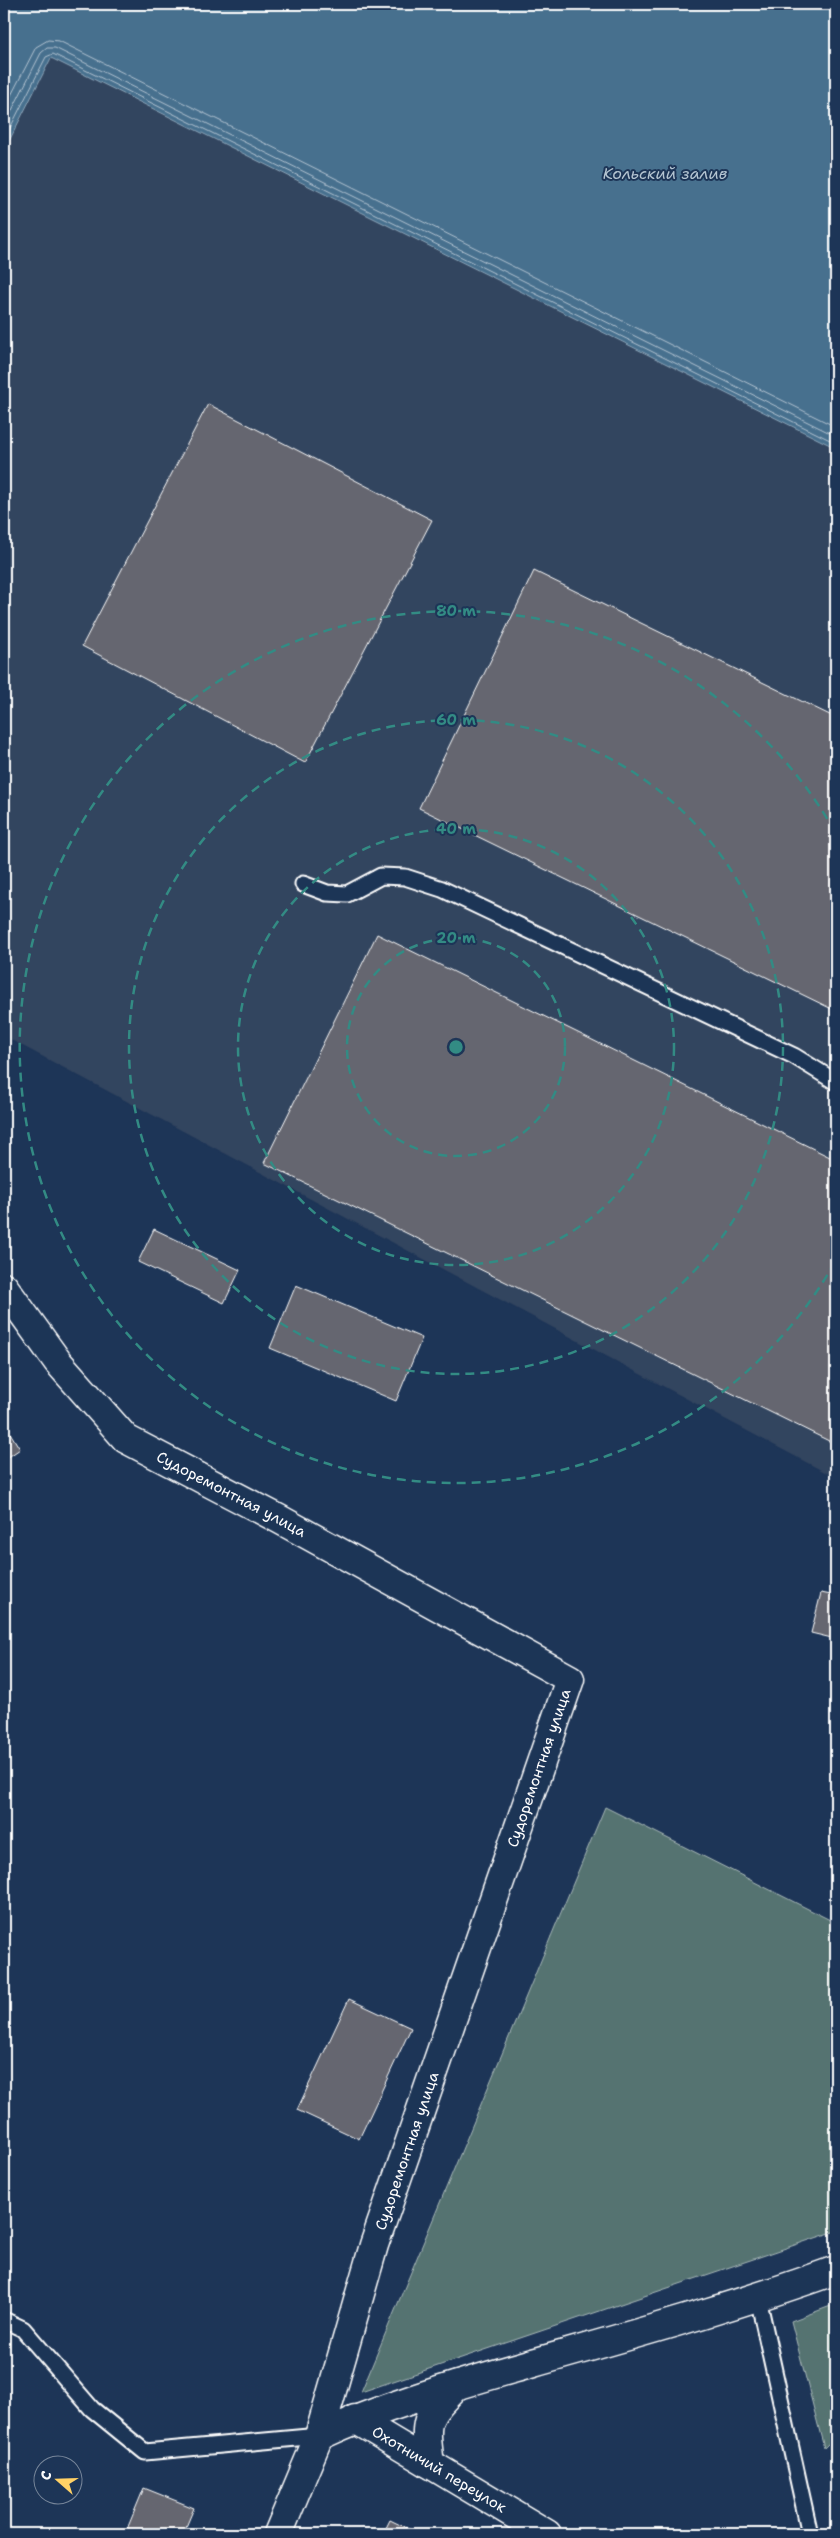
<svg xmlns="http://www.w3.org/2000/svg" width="840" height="2538" viewBox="0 0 840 2538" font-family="'Shantell Sans',sans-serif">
	<rect width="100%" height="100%" fill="#1d3557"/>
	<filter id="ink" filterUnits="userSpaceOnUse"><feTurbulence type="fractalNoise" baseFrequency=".02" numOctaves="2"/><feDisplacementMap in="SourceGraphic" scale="10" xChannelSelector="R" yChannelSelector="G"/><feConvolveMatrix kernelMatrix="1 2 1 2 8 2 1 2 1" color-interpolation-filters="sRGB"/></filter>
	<g filter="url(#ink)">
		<polygon fill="#33445e" points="51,58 836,448 836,1478 4,1036 4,151"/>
		<g fill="#547371" stroke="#aab9b8">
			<polygon points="605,1807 836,1923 836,2231 361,2392"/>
			<polygon points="836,2304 836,2436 824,2448 791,2321"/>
		</g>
		<polygon fill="#466f8e" stroke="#90a9bb" points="4,4 836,4 836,448 51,58 4,151"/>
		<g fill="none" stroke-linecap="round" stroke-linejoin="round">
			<g stroke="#b5c5d2" stroke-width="1">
				<polyline points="4,109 36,47 48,40 59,41 836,427"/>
				<polyline points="4,126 41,53 47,48 55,48 836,436"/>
				<polyline points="4,140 46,57 53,54 836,443"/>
			</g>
		</g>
		<g fill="#65666f" stroke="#fff">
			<polygon points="208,404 432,520 305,763 82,646"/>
			<polygon points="534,571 836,718 836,1011 419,808"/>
			<polygon points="377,934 836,1160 836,1431 831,1442 264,1163"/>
			<polygon points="154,1229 240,1270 224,1303 138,1262"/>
			<polygon points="296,1285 422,1338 396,1401 270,1348"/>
			<polygon points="4,1423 20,1449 4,1460"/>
			<polygon points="821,1593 836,1596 836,1639 811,1633"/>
			<polygon points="349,1999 411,2028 359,2139 297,2110"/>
			<polygon points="144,2488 194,2508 183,2534 125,2534"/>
			<polygon points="390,2520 419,2534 383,2534"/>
		</g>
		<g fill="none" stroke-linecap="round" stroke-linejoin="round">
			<defs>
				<g id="service">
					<polyline points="303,884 327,893 347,894 381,876 405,877 442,889 794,1056 836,1082"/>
					<polyline points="758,2298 810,2534"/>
					<polyline points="4,2320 23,2329 92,2409 145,2452 319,2436"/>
				</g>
				<g id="minor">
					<path id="s1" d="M4,1287L58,1362L126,1439L279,1519L570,1679L374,2245L319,2436"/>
					<path id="s2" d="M355,2419L547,2534"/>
					<path d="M319,2436C387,2404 461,2384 533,2363C635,2334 737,2306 836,2270"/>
					<path d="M430,2464C424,2419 424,2419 456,2386"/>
				</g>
				<polyline id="tertiary" points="278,2534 319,2436"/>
			</defs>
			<use href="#service" stroke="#fff" stroke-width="19"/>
			<use href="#minor" stroke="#fff" stroke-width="31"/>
			<use href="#tertiary" stroke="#fff" stroke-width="31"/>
			<use href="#service" stroke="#1d3557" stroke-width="15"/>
			<use href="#minor" stroke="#1d3557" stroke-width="28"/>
			<use href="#tertiary" stroke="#1d3557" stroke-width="28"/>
		</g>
	</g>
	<g fill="none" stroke="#338b84" stroke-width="2.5" stroke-dasharray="9 6">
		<circle cx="456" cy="1047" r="109"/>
		<circle cx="456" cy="1047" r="218"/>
		<circle cx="456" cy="1047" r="327"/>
		<path d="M835 1262A436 436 0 1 1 835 832"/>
	</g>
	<g text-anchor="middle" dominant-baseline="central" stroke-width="4" stroke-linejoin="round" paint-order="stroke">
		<g font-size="15" fill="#fff" stroke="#1d3557">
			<text stroke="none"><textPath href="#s1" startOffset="314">Судоремонтная улица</textPath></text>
			<text transform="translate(539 1768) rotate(-71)">Судоремонтная улица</text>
			<text transform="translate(407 2151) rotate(-71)">Судоремонтная улица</text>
			<text stroke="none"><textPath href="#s2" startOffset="98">Охотничий переулок</textPath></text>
		</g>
		<g font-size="16" font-style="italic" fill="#b5c5d2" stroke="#1d3557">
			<text x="665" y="173">Кольский залив</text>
		</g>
	</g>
	<circle cx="456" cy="1047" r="8" fill="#338b84" stroke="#1d3557" stroke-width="2.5"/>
	<g font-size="15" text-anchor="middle" font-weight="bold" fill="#338b84" stroke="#1d3557" stroke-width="4" stroke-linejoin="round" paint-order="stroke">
		<text x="456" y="616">80 m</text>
		<text x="456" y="725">60 m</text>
		<text x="456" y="834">40 m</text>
		<text x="456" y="943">20 m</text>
	</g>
	<rect width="840" height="2538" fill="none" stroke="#1d3557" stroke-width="20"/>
	<rect x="10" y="10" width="820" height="2518" fill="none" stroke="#fff" stroke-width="2" filter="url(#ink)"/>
	<g transform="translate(58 2480) rotate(290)"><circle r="24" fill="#1d3557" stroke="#77869a"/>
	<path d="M0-4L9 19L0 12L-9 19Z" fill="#ffd166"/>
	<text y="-8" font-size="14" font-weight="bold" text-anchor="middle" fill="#ffffff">С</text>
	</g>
</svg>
